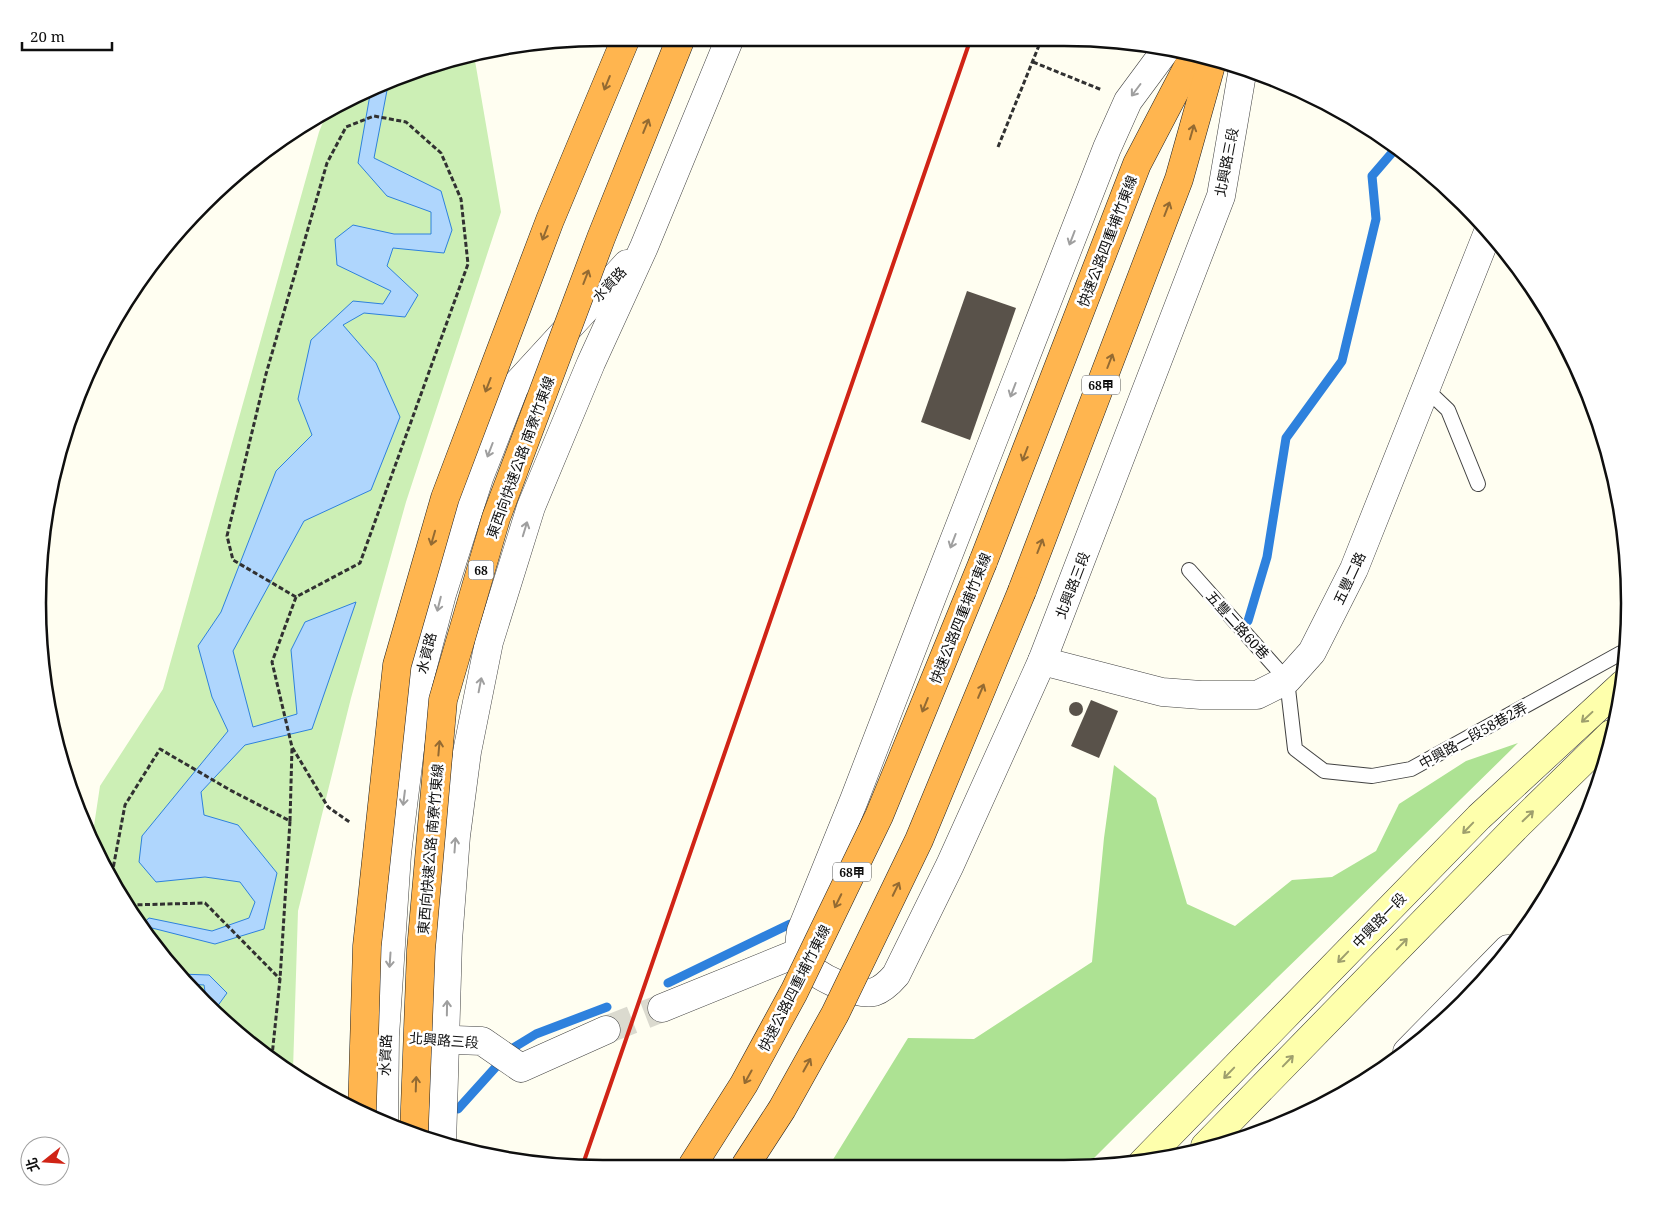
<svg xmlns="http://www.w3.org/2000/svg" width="1667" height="1206" viewBox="0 0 1667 1206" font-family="'Noto Serif','Noto Sans TC',serif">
	<rect width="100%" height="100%" fill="#fffef1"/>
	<polygon fill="#ccefb5" points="474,55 501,212 406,502 351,698 298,911 293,1070 230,1028 155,947 92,839 100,786 163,689 319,132 327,112 386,81 456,57"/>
	<path fill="#ade293" d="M1518,743C1375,884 1230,1022 1088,1164L829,1166L908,1038L974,1039L1092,962L1104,838L1114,765L1156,798L1187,904L1235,926L1292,880L1332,877L1376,851L1399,804L1466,761Z"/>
	<g fill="#afd6fd" stroke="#2e81dd">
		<polygon points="389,80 374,158 441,191 452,230 444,253 393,248 387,266 418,295 405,317 364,313 343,325 376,363 400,417 371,490 304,521 233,651 253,727 297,714 291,650 305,622 356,602 312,729 245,745 201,792 204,815 238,825 277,873 264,929 215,944 152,928 146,933 141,925 149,918 212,931 249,918 255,902 240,882 205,877 156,882 139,862 142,836 228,731 212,697 198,646 221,612 276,471 312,435 298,399 311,340 353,301 383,304 391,291 337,265 335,239 353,225 394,234 431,234 431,212 387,196 358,163 371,89"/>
		<polygon points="179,974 209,975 227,993 214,1011 203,1000 206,998 204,985 189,984"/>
	</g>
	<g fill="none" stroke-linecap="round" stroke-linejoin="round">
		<g stroke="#2e81dd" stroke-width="9">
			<polyline points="1248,621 1267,557 1286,438 1342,361 1376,219 1372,176 1397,147"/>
			<polyline points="668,983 790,924"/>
			<polyline points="458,1109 513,1048 536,1034 607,1007"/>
		</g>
	</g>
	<g fill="#59524a">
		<polygon points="967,291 1016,308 970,440 921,422"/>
		<polygon points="1091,700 1118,711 1099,758 1071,746"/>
		<circle cx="1076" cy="709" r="7"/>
	</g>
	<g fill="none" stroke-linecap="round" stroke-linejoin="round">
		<polyline stroke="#dbdacf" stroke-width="28" stroke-dasharray="28 14" stroke-linecap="butt" points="606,1030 662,1008"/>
		<defs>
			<g id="lane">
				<polyline points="1427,390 1448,410 1478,484"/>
				<polyline points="1189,570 1287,680 1295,749 1324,771 1372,776 1411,769 1621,653 1625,656"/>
			</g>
			<g id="street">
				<path d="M1165,51L1128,101L1107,148L932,597L854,800L801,931C799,941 798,952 804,961C813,976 858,996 874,992C883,989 890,982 896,975L950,865L1042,661L1221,196L1243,68"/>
				<polyline points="1042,661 1162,692 1201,695 1257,695 1287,680 1312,652 1354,569 1488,232"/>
				<polyline points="662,1008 800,952"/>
				<polyline points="429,1039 482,1041 521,1068 606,1030"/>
				<polyline points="1407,1052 1508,949"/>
				<polyline points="384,1122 385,1036 397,854 418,685 442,594 479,478 515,386 627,264"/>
				<polyline points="442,1144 448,941 456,836 467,752 489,642 531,507 591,363 644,247 730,38"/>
			</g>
			<g id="secondary">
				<polyline points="1205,1146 1518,825 1611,734"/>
				<polyline points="1142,1163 1479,817 1623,684"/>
			</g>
			<g id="highway">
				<polyline points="983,562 1137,164 1194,55"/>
				<polyline points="1022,591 1179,179 1213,58"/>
			</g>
		</defs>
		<use href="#lane" stroke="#424242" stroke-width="16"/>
		<use href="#street" stroke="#424242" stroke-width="29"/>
		<use href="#secondary" stroke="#313131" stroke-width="29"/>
		<use href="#highway" stroke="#202020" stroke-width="29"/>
		<g stroke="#313131" stroke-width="3" stroke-dasharray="5 2.5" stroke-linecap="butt">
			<polyline points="1033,62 1102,90"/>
			<polyline points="998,147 1042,38"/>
			<polyline points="296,597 233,560 227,536 266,374 327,163 346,127 374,116 406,122 441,153 461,199 468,264 360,563 296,597 272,662 292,747 328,807 351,823"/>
			<polyline points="290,821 292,747"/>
			<polyline points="112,874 125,805 160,749 230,790 290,821 280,979 272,1056"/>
			<polyline points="130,905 205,903 280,979"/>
		</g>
		<use href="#lane" stroke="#fff" stroke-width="14"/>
		<use href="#street" stroke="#fff" stroke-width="28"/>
		<use href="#secondary" stroke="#feffac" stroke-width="28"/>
		<use href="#highway" stroke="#ffb54f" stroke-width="28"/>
		<polyline stroke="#d02416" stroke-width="4" points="582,1167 971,38"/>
		<defs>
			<g id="highway-bridge">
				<polyline points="362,1113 367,946 397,665 445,498 550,220 626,38"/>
				<polyline points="414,1133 421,950 443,700 496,518 601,238 681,38"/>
				<polyline points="692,1166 744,1084 794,992 879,816 983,562"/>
				<polyline points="745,1166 782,1109 835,1014 919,840 1022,591"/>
			</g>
		</defs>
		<use href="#highway-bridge" stroke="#202020" stroke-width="29" stroke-linecap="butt"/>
		<use href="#highway-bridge" stroke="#ffb54f" stroke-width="28"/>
	</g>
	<defs><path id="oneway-shaft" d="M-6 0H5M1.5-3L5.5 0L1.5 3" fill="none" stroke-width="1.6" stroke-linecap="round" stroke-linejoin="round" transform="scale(1.25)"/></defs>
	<g stroke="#936a32">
		<use href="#oneway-shaft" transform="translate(607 83) rotate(112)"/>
		<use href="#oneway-shaft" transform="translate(646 126) rotate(-68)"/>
		<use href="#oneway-shaft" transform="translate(1192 132) rotate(-74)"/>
		<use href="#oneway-shaft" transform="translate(1167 209) rotate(-69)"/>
		<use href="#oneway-shaft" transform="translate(545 233) rotate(111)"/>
		<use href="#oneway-shaft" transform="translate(586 277) rotate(-69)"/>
		<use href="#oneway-shaft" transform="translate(1110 361) rotate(-69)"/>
		<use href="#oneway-shaft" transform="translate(488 385) rotate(111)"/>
		<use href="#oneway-shaft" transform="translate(1025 454) rotate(111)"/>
		<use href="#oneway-shaft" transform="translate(433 538) rotate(106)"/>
		<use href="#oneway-shaft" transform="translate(1040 546) rotate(-69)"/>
		<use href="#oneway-shaft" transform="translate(981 691) rotate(-67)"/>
		<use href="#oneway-shaft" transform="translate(925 705) rotate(112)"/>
		<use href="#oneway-shaft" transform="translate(439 748) rotate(-85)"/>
		<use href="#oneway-shaft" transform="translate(896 889) rotate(-64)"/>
		<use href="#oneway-shaft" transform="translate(838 901) rotate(116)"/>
		<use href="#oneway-shaft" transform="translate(807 1065) rotate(-61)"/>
		<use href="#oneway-shaft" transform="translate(748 1077) rotate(119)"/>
		<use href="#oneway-shaft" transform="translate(416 1084) rotate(-88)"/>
	</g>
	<g stroke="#9f9f9f">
		<use href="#oneway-shaft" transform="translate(1136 90) rotate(127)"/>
		<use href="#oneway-shaft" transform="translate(1072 238) rotate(111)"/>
		<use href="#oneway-shaft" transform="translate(1013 390) rotate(111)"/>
		<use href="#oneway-shaft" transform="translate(490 450) rotate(111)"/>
		<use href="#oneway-shaft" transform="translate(525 529) rotate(-73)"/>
		<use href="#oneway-shaft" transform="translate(953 541) rotate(111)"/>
		<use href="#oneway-shaft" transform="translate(439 604) rotate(104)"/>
		<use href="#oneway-shaft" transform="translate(480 685) rotate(-79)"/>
		<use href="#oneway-shaft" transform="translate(404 798) rotate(97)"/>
		<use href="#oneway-shaft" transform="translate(455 845) rotate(-86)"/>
		<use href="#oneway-shaft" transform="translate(390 960) rotate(94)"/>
		<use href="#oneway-shaft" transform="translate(447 1008) rotate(-89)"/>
	</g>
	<g stroke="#9e9f6d">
		<use href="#oneway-shaft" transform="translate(1587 717) rotate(137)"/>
		<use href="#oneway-shaft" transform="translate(1528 816) rotate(-44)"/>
		<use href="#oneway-shaft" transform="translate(1468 828) rotate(134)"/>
		<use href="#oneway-shaft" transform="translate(1402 944) rotate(-46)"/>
		<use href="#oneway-shaft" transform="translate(1343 957) rotate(134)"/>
		<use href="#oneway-shaft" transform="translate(1288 1061) rotate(-46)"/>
		<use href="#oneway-shaft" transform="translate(1229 1073) rotate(134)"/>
	</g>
	<g text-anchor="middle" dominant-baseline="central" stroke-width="5" stroke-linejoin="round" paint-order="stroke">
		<g fill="#fff" stroke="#575757" stroke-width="1">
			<rect x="1082" y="375.5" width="38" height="19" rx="4"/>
			<rect x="468.5" y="560.5" width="25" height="19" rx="4"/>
			<rect x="833" y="862.5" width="38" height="19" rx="4"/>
		</g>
		<g font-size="12" font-weight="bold" fill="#0f0f0f">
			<text x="1101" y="385">68甲</text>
			<text x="481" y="570">68</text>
			<text x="852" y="872">68甲</text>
		</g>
		<g font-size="14" fill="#0f0f0f" stroke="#fff">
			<text transform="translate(1226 162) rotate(-79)">北興路三段</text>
			<text transform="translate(1107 241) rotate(-69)">快速公路四重埔竹東線</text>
			<text transform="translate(609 284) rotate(-47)">水資路</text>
			<text transform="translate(520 457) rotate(-70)">東西向快速公路 南寮竹東線</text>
			<text transform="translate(1349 578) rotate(-65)">五豐二路</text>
			<text transform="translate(1072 585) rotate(-69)">北興路三段</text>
			<text transform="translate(960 618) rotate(-68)">快速公路四重埔竹東線</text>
			<text transform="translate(1238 625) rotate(48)">五豐二路60巷</text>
			<text transform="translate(426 653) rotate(-76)">水資路</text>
			<text transform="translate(1473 735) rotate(-29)">中興路一段58巷2弄</text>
			<text transform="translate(430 849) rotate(-85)">東西向快速公路 南寮竹東線</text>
			<text transform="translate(1379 920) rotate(-46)">中興路一段</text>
			<text transform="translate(794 988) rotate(-63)">快速公路四重埔竹東線</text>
			<text transform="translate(444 1040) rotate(4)">北興路三段</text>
			<text transform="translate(385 1055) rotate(-88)">水資路</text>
		</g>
	</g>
	<path d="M0 0H1667V1206H0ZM603 46H1064A557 557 0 0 1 1621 603V603A557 557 0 0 1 1064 1160H603A557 557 0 0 1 46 603V603A557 557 0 0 1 603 46Z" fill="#fff" fill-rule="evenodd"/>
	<path fill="none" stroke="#0f0f0f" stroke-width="2.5" d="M603 46H1064A557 557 0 0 1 1621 603V603A557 557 0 0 1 1064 1160H603A557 557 0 0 1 46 603V603A557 557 0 0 1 603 46Z"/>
	<g transform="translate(45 1161) rotate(253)"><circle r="24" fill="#ffffff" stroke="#9f9f9f"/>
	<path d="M0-4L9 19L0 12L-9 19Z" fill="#d02416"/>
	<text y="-8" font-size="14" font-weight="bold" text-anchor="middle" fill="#0f0f0f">北</text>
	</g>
	<path d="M22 42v8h90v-8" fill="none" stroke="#0f0f0f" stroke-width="2.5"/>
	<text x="30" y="42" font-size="15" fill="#0f0f0f" stroke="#ffffff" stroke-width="4" paint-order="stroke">20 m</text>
</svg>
